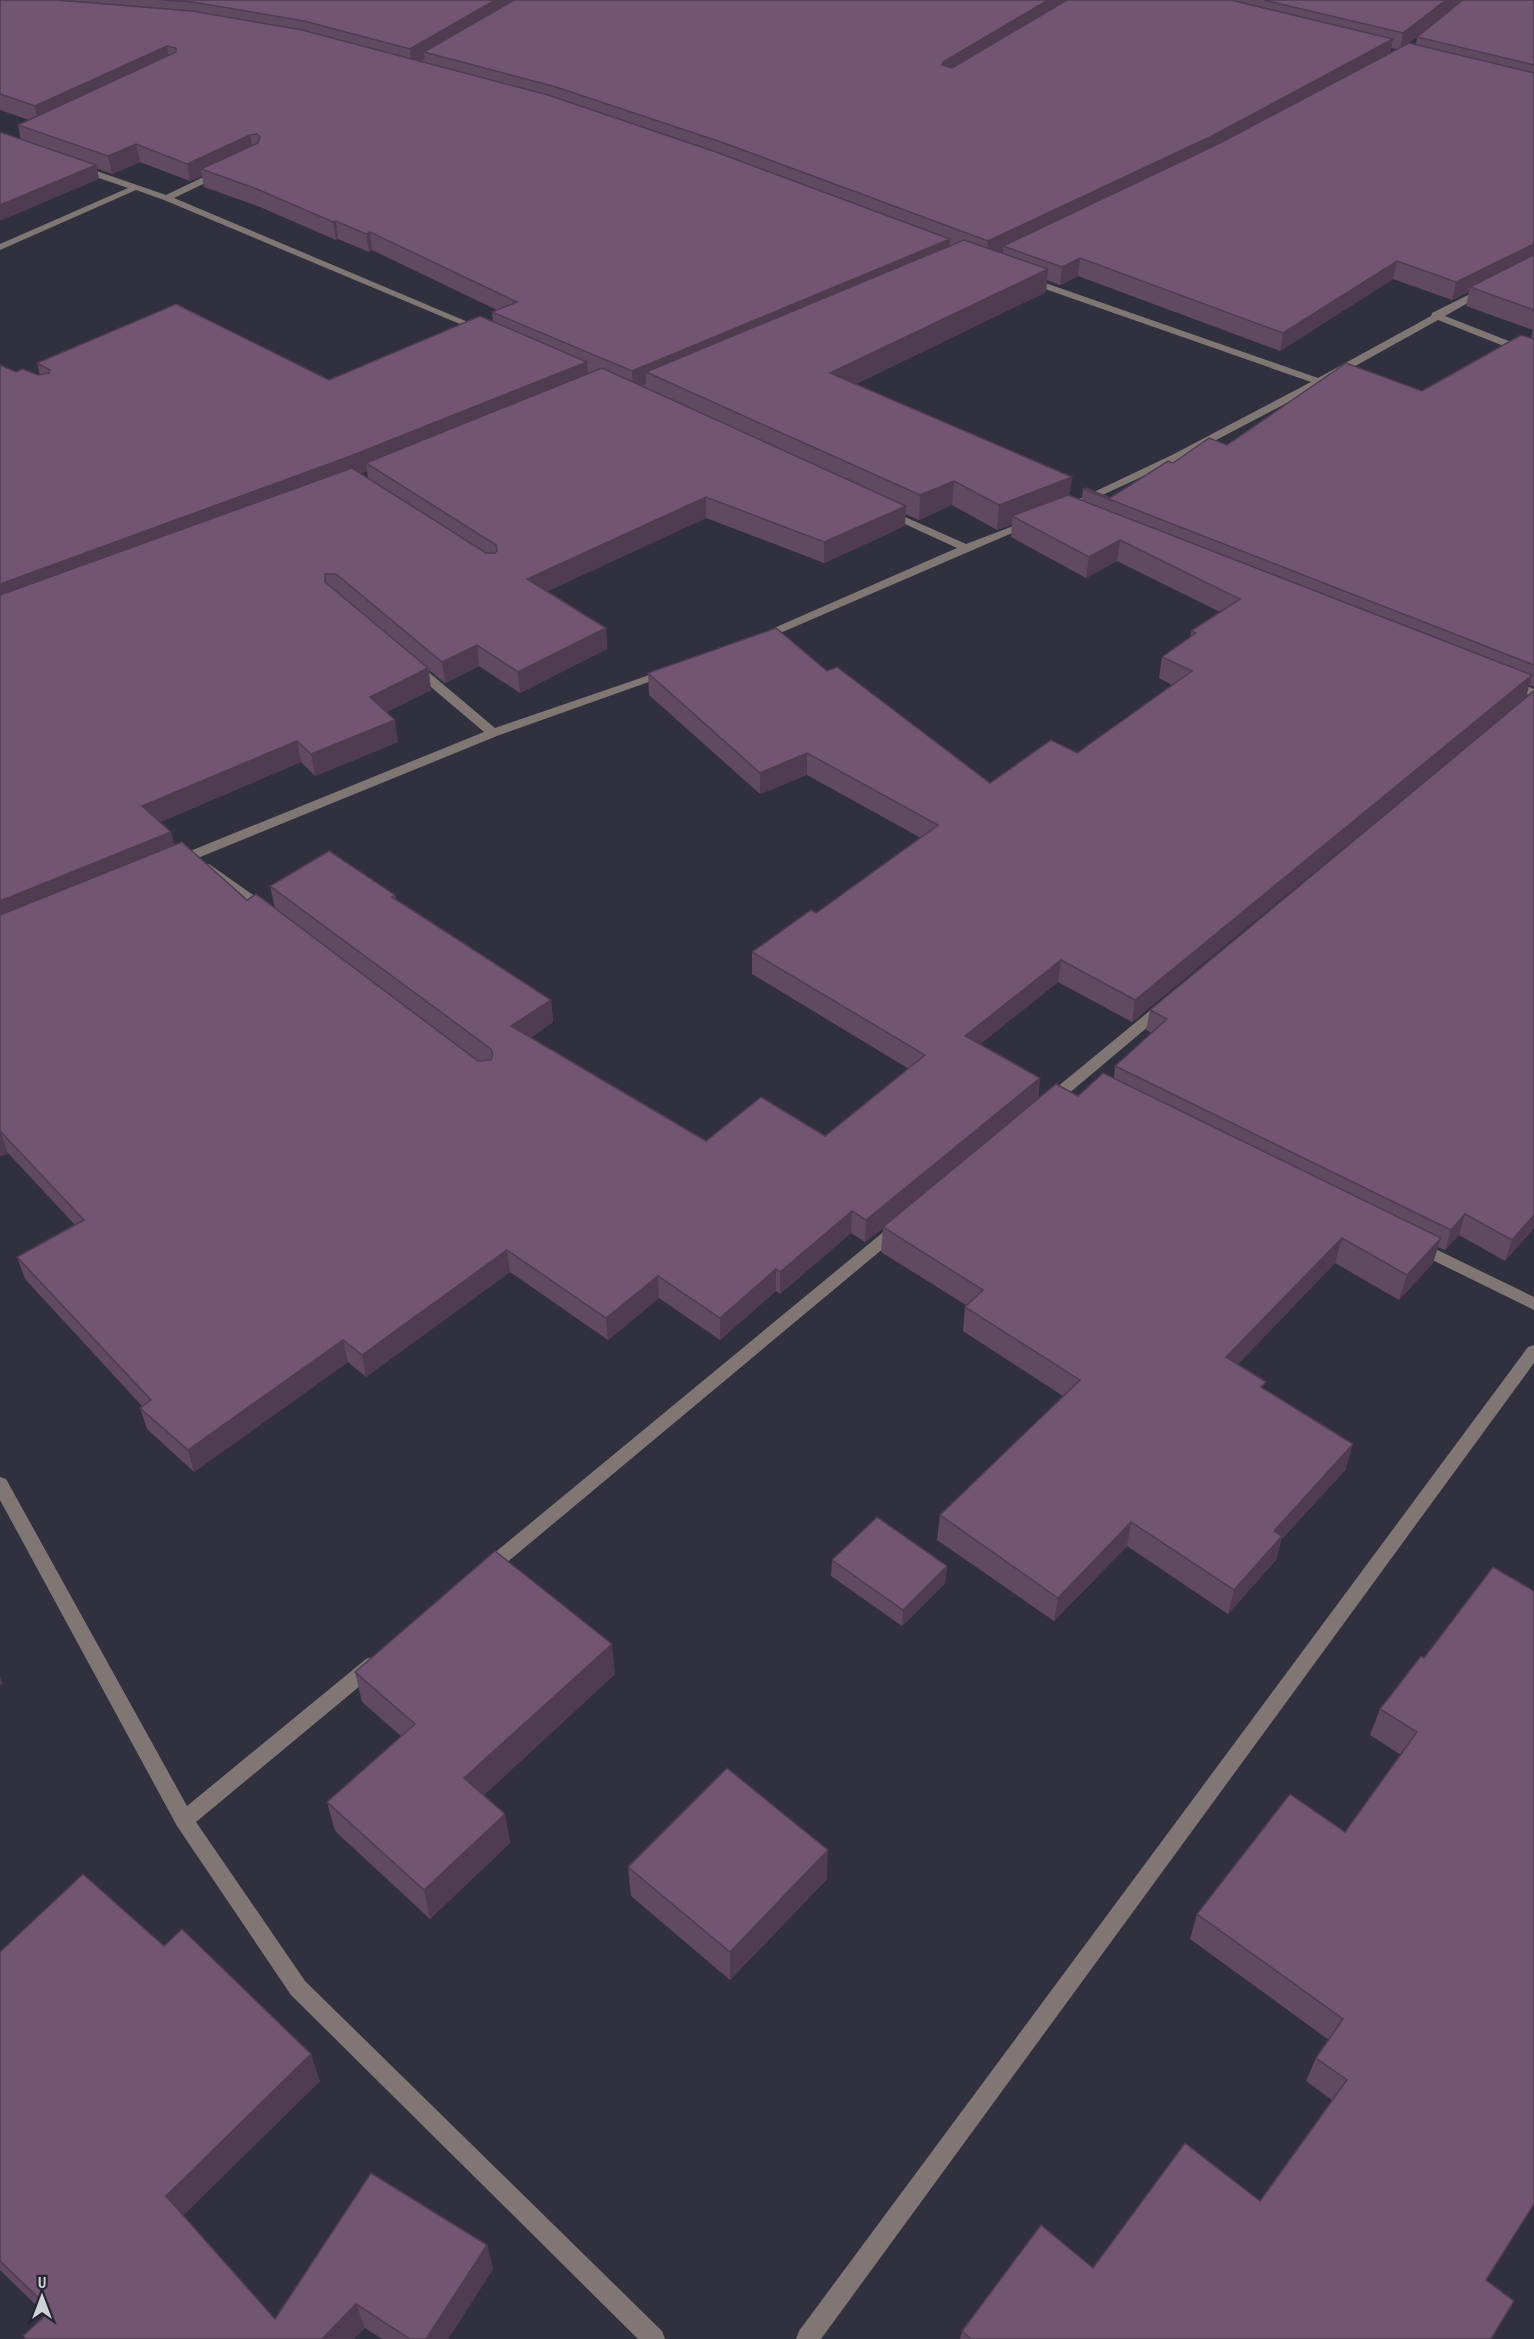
<svg xmlns="http://www.w3.org/2000/svg" width="1534" height="2339" viewBox="0 0 1534 2339" font-family="'PT Sans Narrow',sans-serif">
	<rect width="100%" height="100%" fill="#30303e"/>
	<g fill="none" stroke-linecap="round" stroke-linejoin="round">
		<g fill="#807775" fill-rule="evenodd">
			<polygon points="76,166 82,166 166,195 218,170 224,170 224,174 174,198 487,330 479,332 164,200 136,190 0,250 0,244 128,188 76,170"/>
			<polygon points="1025,278 1031,278 1318,378 1431,316 1432,313 1484,287 1487,288 1487,292 1445,316 1534,351 1534,358 1438,320 1323,384 1180,459 1081,505 1076,502 1077,500 1172,455 1311,382 1025,282"/>
			<polygon points="887,509 966,544 1024,522 1028,521 1033,524 764,640 756,640 756,636 957,548 883,514 883,510"/>
			<polygon points="415,663 419,664 495,728 664,670 668,669 674,673 497,736 183,864 173,864 171,861 173,858 484,732 411,670 411,664"/>
			<polygon points="1510,679 1534,689 1534,697 1506,686 1504,683"/>
			<polygon points="209,864 269,906 271,909 269,912 259,912 204,871 202,868 204,865"/>
			<polygon points="1163,1002 1168,1004 1170,1007 1168,1010 1055,1105 1045,1105 1043,1101 1045,1097 1158,1004"/>
			<polygon points="898,1222 903,1224 906,1228 903,1232 493,1574 487,1576 481,1574 478,1569 481,1564 893,1224"/>
			<polygon points="1417,1240 1534,1297 1534,1310 1412,1250 1409,1246 1412,1242"/>
			<polygon points="1534,1345 1534,1363 821,2339 796,2339 799,2331 1528,1347"/>
			<polygon points="0,1477 6,1479 187,1806 366,1659 372,1657 378,1659 381,1665 378,1671 196,1822 305,1981 662,2331 665,2339 638,2339 291,1995 177,1826 0,1500"/>
		</g>
	</g>
	<g fill="#624962" fill-rule="evenodd">
		<path d="M0,0H1534V687L1529,685L1526,697L1132,1022L1058,982L980,1044L1040,1078L1038,1099L1078,1096L1114,1078L1115,1066L1152,1033L1146,1030L1150,1010L1534,691V1228L1505,1261L1459,1235L1445,1250L1438,1247L1433,1263L1399,1300L1335,1263L1238,1364L1346,1469L1281,1540L1276,1560L1228,1614L1127,1546L1054,1621L937,1540L940,1515L1063,1396L963,1331L965,1307L966,1305L881,1252L883,1228L865,1242L851,1233L780,1294L776,1291L720,1340L659,1298L608,1340L510,1272L366,1377L348,1362L194,1472L147,1429L140,1408L142,1406L25,1279L17,1257L75,1225L8,1153L2,1156L0,1155V365L16,372L38,375H40L37,363L329,380L493,321L492,312L497,310L372,250L369,252L338,239L336,240L260,207L204,187L202,176L190,181L140,162L112,174L96,168L99,179L21,140L18,125L29,120L0,110ZM1430,26L1417,37L1416,45L1409,43ZM1391,48L1397,49L1390,53ZM1078,276L1280,351L1393,279L1452,300L1469,292L1466,306L1533,330L1531,338L1422,391L1227,445L1173,463L1110,498L1083,489L1082,500L1070,495L856,384L1046,292L1047,280L1060,285ZM367,471L368,478L361,474ZM952,505L997,530L1012,524L1011,537L1086,578L1117,561L1220,612L1191,631L1190,638L1162,657L1159,678L1172,685L1077,753L990,783L827,671L648,673L649,695L760,794L807,775L921,838L816,913L752,952V974L909,1069L825,1136L706,1141L530,1038L553,1022L551,1000L396,899L395,895L270,886L275,908L247,900L174,845L171,832L160,822L301,762L315,776L398,742L386,712L431,690L429,670L445,683L479,666L520,693L607,649L606,628L547,591L706,518L824,563L905,526V514L919,520ZM275,908L479,1061H478Z"/>
		<polygon points="832,1560 947,1566 945,1583 902,1626 831,1576"/>
		<polygon points="1421,1656 1486,2280 1491,2339 960,2339 962,2331 1093,2268 1260,2201 1332,2100 1306,2081 1316,2058 1329,2040 1190,1939 1197,1914 1345,1832 1401,1755 1370,1735 1380,1709"/>
		<polygon points="355,1672 615,1674 484,1795 505,1814 510,1843 430,1919 335,1831 327,1802 401,1736 362,1702"/>
		<polygon points="628,1867 827,1879 730,1980 631,1896"/>
		<polygon points="0,1952 320,2081 183,2215 275,2319 487,2245 493,2269 448,2339 382,2339 365,2328 46,2315 0,2270"/>
	</g>
	<g fill="#503c50">
		<polygon points="495,0 525,0 424,52 425,58 412,66 410,49"/>
		<polygon points="1048,0 1074,0 942,79 943,62"/>
		<polygon points="1446,0 1463,0 1400,50 1403,33"/>
		<polygon points="1393,39 1390,56 1210,153 1003,246 1003,252 987,260 988,241"/>
		<polygon points="167,46 170,63 38,124 35,106"/>
		<polygon points="250,135 253,152 201,169 202,176 190,181 187,164"/>
		<polygon points="136,144 140,162 112,174 108,156"/>
		<polygon points="96,165 99,179 0,221 0,205"/>
		<polygon points="336,221 338,239 336,240 333,222"/>
		<polygon points="370,232 372,250 369,252 366,234"/>
		<polygon points="950,239 949,257 646,372 646,384 633,390 632,371"/>
		<polygon points="1534,244 1534,260 1470,287 1469,292 1452,300 1456,282"/>
		<polygon points="1080,258 1078,276 1060,285 1062,267"/>
		<polygon points="1397,261 1393,279 1280,351 1283,333"/>
		<polygon points="1048,269 1046,292 829,397 830,373"/>
		<polygon points="587,362 588,382 366,463 367,471 351,478 0,608 0,584"/>
		<polygon points="1072,477 1069,501 1012,516 1012,524 997,530 999,505"/>
		<polygon points="954,481 952,505 919,520 920,495"/>
		<polygon points="706,497 706,518 529,600 527,579"/>
		<polygon points="906,506 905,526 824,563 824,542"/>
		<polygon points="1120,540 1117,561 1086,578 1089,557"/>
		<polygon points="606,628 607,649 520,693 518,672"/>
		<polygon points="477,645 479,666 445,683 442,662"/>
		<polygon points="428,668 431,690 373,719 370,697"/>
		<polygon points="1532,675 1526,697 1132,1022 1135,1000"/>
		<polygon points="395,720 398,742 315,776 311,754"/>
		<polygon points="297,741 301,762 147,828 142,806"/>
		<polygon points="807,753 807,775 760,794 760,773"/>
		<polygon points="171,832 176,854 0,926 0,901"/>
		<polygon points="1061,960 1058,982 963,1058 965,1036"/>
		<polygon points="551,1000 553,1022 513,1049 511,1026"/>
		<polygon points="1040,1078 1037,1100 865,1242 866,1220"/>
		<polygon points="0,1131 8,1153 2,1156 0,1152"/>
		<polygon points="852,1211 851,1233 780,1294 780,1272"/>
		<polygon points="1465,1214 1459,1235 1445,1250 1451,1230"/>
		<polygon points="1534,1215 1534,1228 1505,1261 1512,1240"/>
		<polygon points="1342,1238 1335,1263 1221,1382 1226,1357"/>
		<polygon points="1441,1238 1433,1263 1399,1300 1407,1275"/>
		<polygon points="507,1250 510,1272 366,1377 362,1355"/>
		<polygon points="776,1269 776,1291 720,1340 720,1318"/>
		<polygon points="658,1276 659,1298 608,1340 606,1318"/>
		<polygon points="343,1340 348,1362 194,1472 188,1450"/>
		<polygon points="1353,1444 1346,1469 1281,1540 1276,1560 1228,1614 1234,1590 1274,1531"/>
		<polygon points="1131,1522 1127,1546 1054,1621 1058,1598"/>
		<polygon points="947,1566 945,1583 902,1626 903,1610"/>
		<polygon points="612,1644 615,1674 470,1808 464,1778"/>
		<polygon points="0,1677 3,1684 0,1685"/>
		<polygon points="505,1814 510,1843 430,1919 424,1890"/>
		<polygon points="828,1850 827,1879 730,1980 730,1952"/>
		<polygon points="311,2054 320,2081 178,2221 166,2196"/>
		<polygon points="487,2245 493,2269 448,2339 426,2339"/>
		<polygon points="356,2304 365,2328 354,2339 322,2339"/>
	</g>
	<g fill="#725572" stroke="#503c50" stroke-width="1.5">
		<polygon points="0,0 56,0 192,11 302,30 548,95 716,152 950,239 632,371 492,312 517,302 370,232 366,234 336,221 333,222 257,189 201,169 258,143 260,137 257,134 250,135 187,164 136,144 108,156 18,125 176,52 176,48 167,46 35,106 0,94"/>
		<polygon points="161,0 495,0 410,49 304,21 193,2"/>
		<polygon points="514,0 1048,0 943,62 942,65 952,68 1067,0 1231,0 1393,39 1212,136 988,241 724,143 556,87 424,52"/>
		<polygon points="1264,0 1446,0 1403,33"/>
		<polygon points="1463,0 1534,0 1534,65 1417,37"/>
		<polygon points="1409,43 1534,73 1534,244 1456,282 1397,261 1283,333 1080,258 1062,267 1003,246 1220,143"/>
		<polygon points="0,132 96,165 0,205"/>
		<polygon points="964,240 1048,269 830,373 1072,477 999,505 954,481 920,495 646,372"/>
		<polygon points="1534,255 1534,310 1470,287"/>
		<polygon points="176,304 329,380 480,316 587,362 348,457 0,584 0,365 16,372 23,369 38,375 49,373 50,370 37,363"/>
		<polygon points="1521,335 1534,339 1534,665 1083,489 1086,488 1110,498 1168,461 1173,463 1209,438 1227,445 1346,363 1422,391"/>
		<polygon points="602,368 906,506 824,542 706,497 527,579 606,628 518,672 477,645 442,662 336,574 325,574 325,582 428,668 370,697 395,720 311,754 297,741 142,806 171,832 0,901 0,595 352,468 486,553 495,553 497,551 496,545 366,463"/>
		<polygon points="1068,495 1532,675 1135,1000 1061,960 965,1036 1040,1078 866,1220 852,1211 780,1272 776,1269 720,1318 658,1276 606,1318 507,1250 362,1355 343,1340 188,1450 140,1408 151,1400 17,1257 84,1220 0,1131 0,915 182,842 247,900 256,894 478,1061 491,1060 493,1054 491,1049 270,886 329,851 395,895 392,897 551,1000 511,1026 706,1141 761,1097 825,1136 925,1055 752,952 811,910 816,913 938,825 807,753 760,773 648,673 776,628 827,671 837,667 990,783 1051,740 1077,753 1192,671 1162,657 1196,633 1191,631 1240,599 1120,540 1089,557 1012,516"/>
		<polygon points="1534,691 1534,1215 1512,1240 1465,1214 1451,1230 1115,1066 1167,1019 1150,1010"/>
		<polygon points="1103,1073 1441,1238 1407,1275 1342,1238 1226,1357 1266,1382 1261,1387 1353,1444 1274,1531 1282,1536 1234,1590 1131,1522 1058,1598 940,1515 1080,1380 965,1307 983,1290 883,1227 1056,1084 1078,1096"/>
		<polygon points="877,1517 947,1566 903,1610 832,1560"/>
		<polygon points="495,1551 612,1644 464,1778 505,1814 424,1890 327,1802 415,1724 355,1672"/>
		<polygon points="1493,1567 1534,1591 1534,2204 1486,2280 1514,2301 1491,2339 971,2339 962,2331 1041,2225 1093,2268 1185,2143 1260,2201 1347,2080 1316,2058 1343,2019 1197,1914 1290,1794 1345,1832 1417,1732 1380,1709 1421,1656 1424,1658"/>
		<polygon points="727,1768 828,1850 730,1952 628,1867"/>
		<polygon points="83,1874 164,1946 182,1929 311,2054 166,2196 275,2319 371,2173 487,2245 426,2339 410,2339 356,2304 322,2339 26,2339 23,2336 51,2310 0,2261 0,1952"/>
	</g>
	<g transform="translate(42 2297)" stroke="#262633" stroke-width="4.5" paint-order="stroke">
	<path d="M0-4.5L10 22L0 15L-10 22Z" fill="#d1d1da"/>
	<text y="-9" font-size="16" font-weight="bold" text-anchor="middle" fill="#d1d1da">U</text>
	</g>
</svg>
